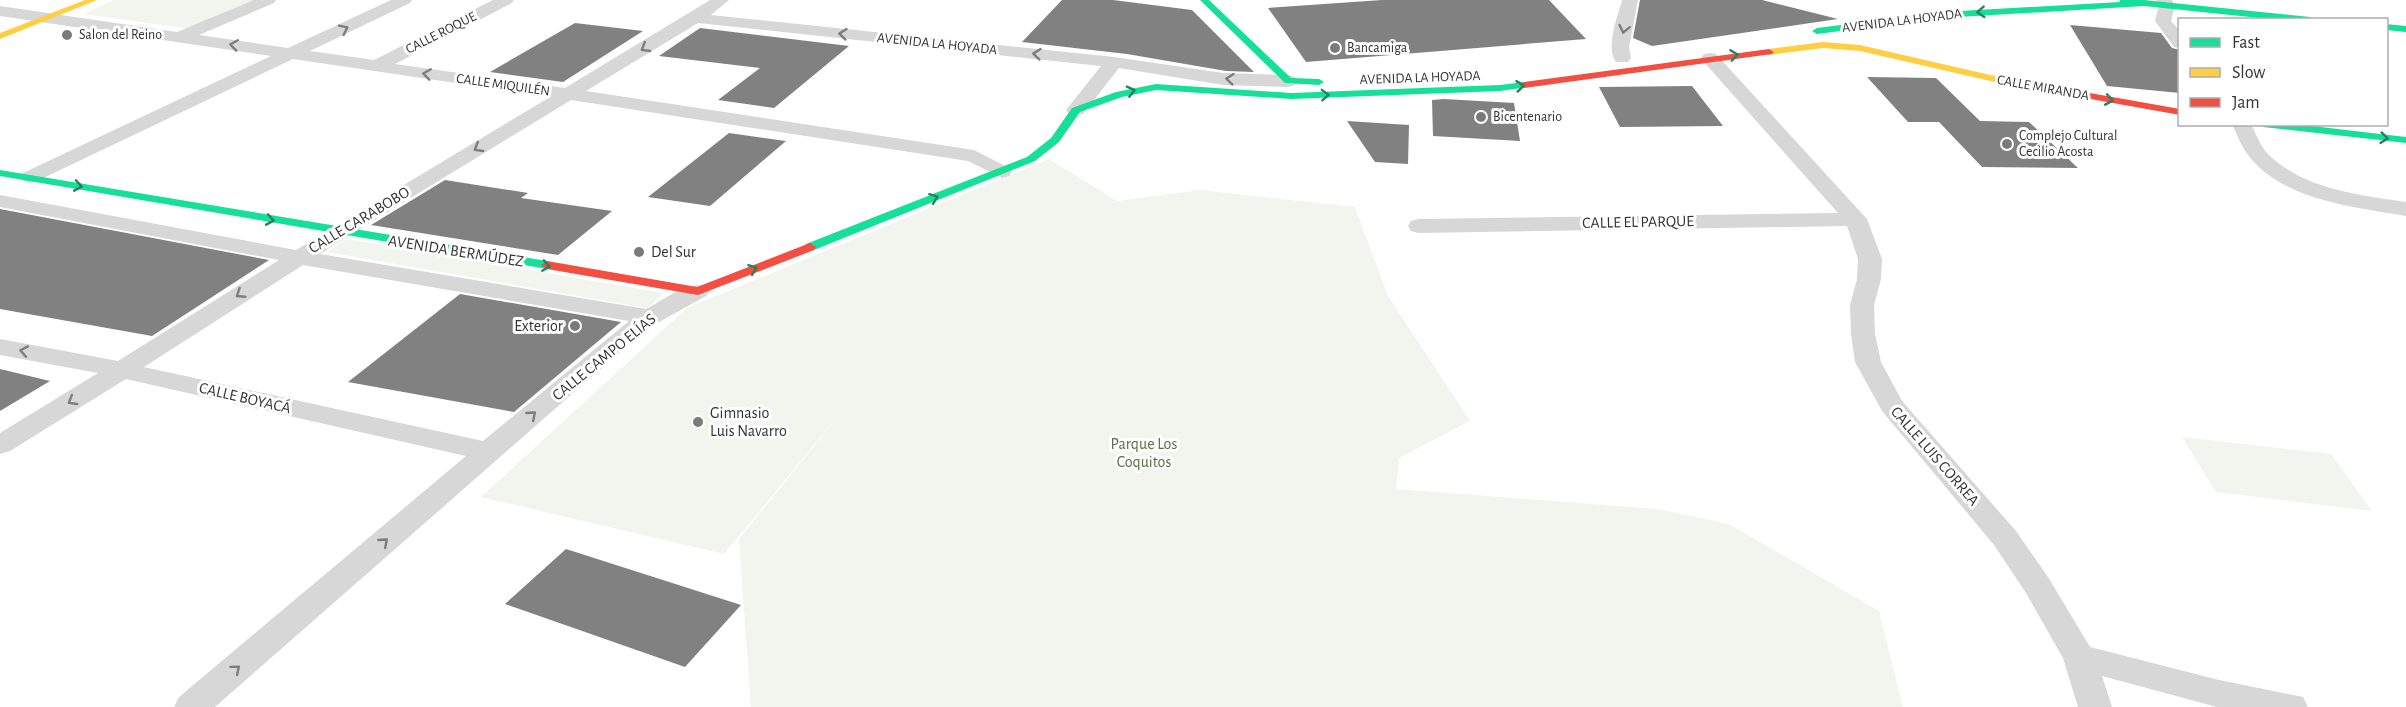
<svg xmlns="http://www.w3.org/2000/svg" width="2406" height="707" viewBox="0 0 2406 707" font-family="'Alegreya Sans',sans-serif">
	<rect width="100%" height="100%" fill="#fff"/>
	<g fill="#f1f5ed">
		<polygon points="114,0 259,0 195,27 184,28 84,14"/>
		<polygon points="1049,159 1117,201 1200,190 1355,207 1388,296 1470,421 1399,458 1396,489 1657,509 1729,524 1879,611 1903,707 751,707 739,539 849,403 724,554 481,497 687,308"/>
		<polygon points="346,239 664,293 647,308 327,252"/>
		<polygon points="2182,437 2331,454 2372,511 2216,492"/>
	</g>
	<g fill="#818181">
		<polygon points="1062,0 1113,0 1192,10 1254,72 1226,71 1127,54 1022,42"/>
		<polygon points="1382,0 1549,0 1586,39 1306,62 1268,8"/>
		<polygon points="1640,0 1762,0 1838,19 1652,46 1633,38"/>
		<polygon points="575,23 643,31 563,82 490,72"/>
		<polygon points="2070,25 2161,33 2172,48 2180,50 2180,93 2107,86"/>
		<polygon points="700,28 849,46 774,108 718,100 760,68 659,56"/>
		<polygon points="1867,77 1936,78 1980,121 2029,122 2078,168 1982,167 1939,122 1908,122"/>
		<polygon points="1692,86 1723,126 1620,127 1599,87"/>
		<polygon points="1444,99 1514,103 1520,141 1433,136 1432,100"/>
		<polygon points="1347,121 1409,125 1408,164 1375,162"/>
		<polygon points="729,133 786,141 710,206 648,197"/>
		<polygon points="445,180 528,193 521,198 612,211 558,255 371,225"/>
		<polygon points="0,209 269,260 152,336 0,309"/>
		<polygon points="460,294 621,322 514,412 348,382"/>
		<polygon points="0,369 50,381 0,411"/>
		<polygon points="566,549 741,605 685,667 505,604"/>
	</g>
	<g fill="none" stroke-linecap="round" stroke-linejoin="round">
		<g fill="#d7d7d7" fill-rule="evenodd">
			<path d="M254,0H276L274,3L199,35L288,48L391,0H412L410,3L310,51L374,60L493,0H514L512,3L395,64L565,88L710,0H729L711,15L1114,57L1223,73L1288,75L1295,77L1297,81L1295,85L1288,87L1223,85L1119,68L1083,114H1069L1066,110L1101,66L698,23L586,91L974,150L1009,168L1012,172L1009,176L1002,178L968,161L571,100L347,237L320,254L646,309C664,300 686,281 706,286L710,291L706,296L659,322L629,344L215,707H174L179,697L466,456L126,379L10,451L0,454V433L98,373L0,355V339L118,361L279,260L0,207V195L296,250L550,97L293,59L37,181L30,183L23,181L20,177L23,173L271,56L0,16V6L177,32ZM303,265L629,321L483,441L144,367Z"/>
			<path d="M1622,0H1638L1629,47L1631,58L1628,62H1616C1605,46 1618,17 1622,0Z"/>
			<polygon points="2156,0 2172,0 2175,5 2171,21 2180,31 2180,48 2174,47 2155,21 2159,5"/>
			<polygon points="1710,53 1716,54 1867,219 1882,259 1881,279 1874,305 1875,334 1881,362 1902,401 2016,531 2048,577 2090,647 2219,680 2303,697 2308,707 2217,707 2102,676 2112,707 2078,707 2063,658 2026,593 1994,545 1882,411 1855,362 1851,334 1850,305 1857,279 1858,259 1847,226 1419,233 1411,231 1408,226 1411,221 1419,219 1838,213 1704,62 1701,58 1704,54"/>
			<path d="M2232,124H2251C2256,134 2260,145 2267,153C2302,189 2359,195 2406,202V216C2356,207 2288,201 2252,160C2243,150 2238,137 2232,124Z"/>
		</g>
		<g fill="#16e098" fill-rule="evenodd">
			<polygon points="1200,0 1209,0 1291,78 1319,79 1324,82 1319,85 1285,83"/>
			<polygon points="2120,0 2144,0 2310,17 2314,20 2279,20 2144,6 1942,18 1817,34 1812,31 1817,28 1942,12 2120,2"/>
			<polygon points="2386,24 2406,26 2406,32 2386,30"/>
			<polygon points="1524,82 1529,85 1527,87 1500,91 1291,99 1156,90 1122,97 1080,112 1059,142 1035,161 814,250 810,251 804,247 806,244 1027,157 1051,138 1072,108 1116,92 1156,84 1291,93 1500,85"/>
			<polygon points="2258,124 2295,124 2406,137 2406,143 2263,127"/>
			<polygon points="0,170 547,261 553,265 547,269 0,176"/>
		</g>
		<g fill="#ffcf43" fill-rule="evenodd">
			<polygon points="85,0 97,0 0,39 0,33"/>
			<polygon points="1823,42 1860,45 1999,77 2004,80 1999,83 1860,51 1823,48 1769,55 1764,52 1769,49"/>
		</g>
		<g fill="#f24e42" fill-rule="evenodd">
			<polygon points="1769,49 1774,52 1772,54 1524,88 1519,85 1524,82"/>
			<polygon points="1999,77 2180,109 2180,115 1996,82 1994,80"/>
			<polygon points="810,243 816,247 814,250 698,295 547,269 541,265 547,261 697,287"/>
		</g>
	</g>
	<defs><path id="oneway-chevron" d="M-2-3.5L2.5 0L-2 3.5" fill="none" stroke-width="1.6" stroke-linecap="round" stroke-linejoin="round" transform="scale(1.5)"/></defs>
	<g stroke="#268160">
		<use href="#oneway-chevron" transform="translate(1981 12) rotate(176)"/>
		<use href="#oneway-chevron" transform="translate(1734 55) rotate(-8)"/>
		<use href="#oneway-chevron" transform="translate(1520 86) rotate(-7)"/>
		<use href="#oneway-chevron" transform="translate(1131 91) rotate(-14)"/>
		<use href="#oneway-chevron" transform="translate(1325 95) rotate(-2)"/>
		<use href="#oneway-chevron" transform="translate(2109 100) rotate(10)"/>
		<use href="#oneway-chevron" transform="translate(2384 138) rotate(6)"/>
		<use href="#oneway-chevron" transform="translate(78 186) rotate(10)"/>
		<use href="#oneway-chevron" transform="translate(934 198) rotate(-21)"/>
		<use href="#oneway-chevron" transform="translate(270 220) rotate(10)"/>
		<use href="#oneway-chevron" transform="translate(546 266) rotate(9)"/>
		<use href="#oneway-chevron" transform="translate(753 269) rotate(-21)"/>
	</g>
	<g stroke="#7d7d7d">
		<use href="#oneway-chevron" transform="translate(344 29) rotate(-26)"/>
		<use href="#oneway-chevron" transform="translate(1624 29) rotate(102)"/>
		<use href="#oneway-chevron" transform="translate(843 34) rotate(-174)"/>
		<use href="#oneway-chevron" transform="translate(234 45) rotate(-172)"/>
		<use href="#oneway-chevron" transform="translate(645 48) rotate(149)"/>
		<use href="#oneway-chevron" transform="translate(1037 54) rotate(-174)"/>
		<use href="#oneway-chevron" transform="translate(427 74) rotate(-172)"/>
		<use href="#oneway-chevron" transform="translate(1230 79) rotate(-174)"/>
		<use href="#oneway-chevron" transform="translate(478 148) rotate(149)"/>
		<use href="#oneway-chevron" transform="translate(240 294) rotate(147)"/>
		<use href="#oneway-chevron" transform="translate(24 351) rotate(-169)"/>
		<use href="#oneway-chevron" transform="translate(72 401) rotate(149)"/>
		<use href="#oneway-chevron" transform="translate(532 415) rotate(-41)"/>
		<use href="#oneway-chevron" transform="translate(384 542) rotate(-41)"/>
		<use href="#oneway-chevron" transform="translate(236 669) rotate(-40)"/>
	</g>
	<g fill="#7a7a7a" stroke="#fff" stroke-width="2">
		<circle cx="67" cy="35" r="6"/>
		<circle cx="1335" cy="48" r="6"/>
		<circle cx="1481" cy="117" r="6"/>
		<circle cx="2007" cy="144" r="6"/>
		<circle cx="639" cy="252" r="6"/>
		<circle cx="575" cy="326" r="6"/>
		<circle cx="698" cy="422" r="6"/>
	</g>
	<g text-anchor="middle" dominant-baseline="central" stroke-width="6" stroke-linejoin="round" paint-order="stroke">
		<g font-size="14" fill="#333" stroke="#fff">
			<text transform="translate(1902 21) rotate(-7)">AVENIDA LA HOYADA</text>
			<text transform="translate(441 33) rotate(-27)">CALLE ROQUE</text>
			<text transform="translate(937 44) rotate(6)">AVENIDA LA HOYADA</text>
			<text transform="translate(1420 78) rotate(-2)">AVENIDA LA HOYADA</text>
			<text transform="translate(503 85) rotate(8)">CALLE MIQUILÉN</text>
			<text transform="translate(2043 88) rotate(10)">CALLE MIRANDA</text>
		</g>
		<g font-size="14" fill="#333" stroke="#fff" text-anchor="start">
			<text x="79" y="35">Salon del Reino</text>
			<text x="1347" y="48">Bancamiga</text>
			<text x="1493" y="117">Bicentenario</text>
			<text x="2019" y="136">Complejo Cultural<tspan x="2019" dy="16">Cecilio Acosta</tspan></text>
		</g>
		<g font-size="16" fill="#333" stroke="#fff">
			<text transform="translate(359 220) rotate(-31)">CALLE CARABOBO</text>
			<text transform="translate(1638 222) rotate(-1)">CALLE EL PARQUE</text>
			<text transform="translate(456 251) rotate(9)">AVENIDA BERMÚDEZ</text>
			<text transform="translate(604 357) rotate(-39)">CALLE CAMPO ELÍAS</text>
			<text transform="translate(245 398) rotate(13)">CALLE BOYACÁ</text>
			<text transform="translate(1935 456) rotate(49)">CALLE LUIS CORREA</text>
		</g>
		<g font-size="16" fill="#333" stroke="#fff" text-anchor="start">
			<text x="651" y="252">Del Sur</text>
			<text x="563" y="326" text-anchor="end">Exterior</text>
			<text x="710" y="413">Gimnasio<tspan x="710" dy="18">Luis Navarro</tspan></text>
		</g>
		<g font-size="16" fill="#56703f" stroke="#fff">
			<text x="1144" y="444">Parque Los<tspan x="1144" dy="18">Coquitos</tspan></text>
		</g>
	</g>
	<rect x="2178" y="18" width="210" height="108" fill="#ffffff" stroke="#adadad" stroke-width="1.5"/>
	<rect x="2190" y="38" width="30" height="9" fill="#16e098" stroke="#adadad" stroke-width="1.5"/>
	<text x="2232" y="48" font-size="18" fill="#333333">Fast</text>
	<rect x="2190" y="68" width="30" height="9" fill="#ffcf43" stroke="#adadad" stroke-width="1.5"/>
	<text x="2232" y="78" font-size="18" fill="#333333">Slow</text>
	<rect x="2190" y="98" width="30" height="9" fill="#f24e42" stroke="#adadad" stroke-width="1.5"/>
	<text x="2232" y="108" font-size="18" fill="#333333">Jam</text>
</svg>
